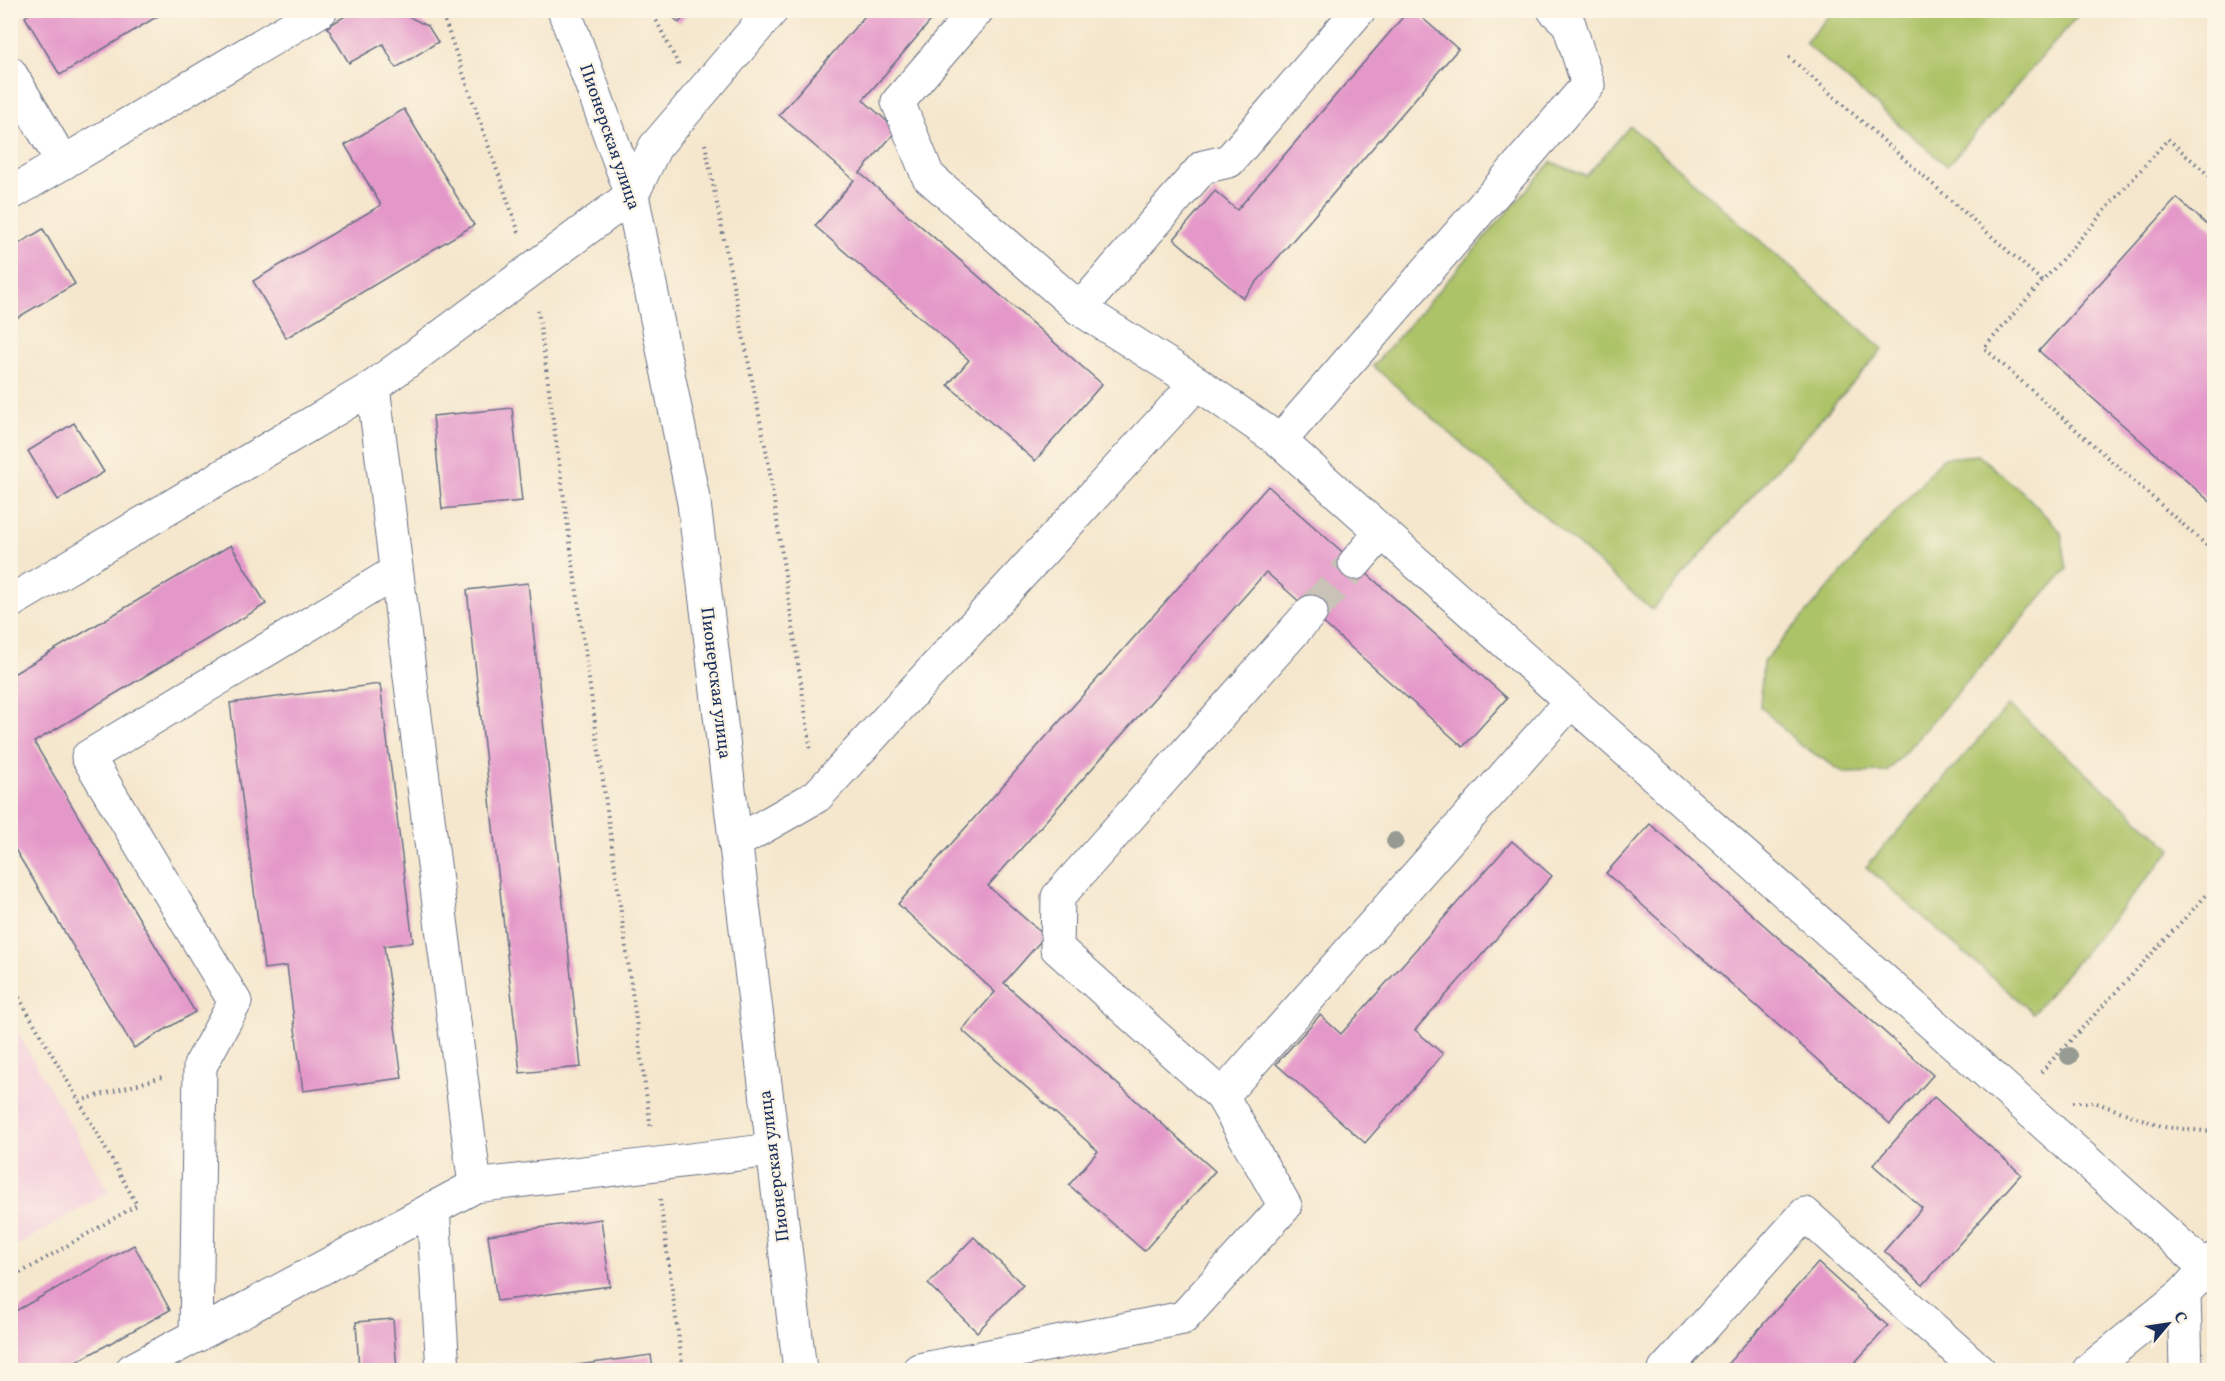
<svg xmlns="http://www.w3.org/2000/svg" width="2225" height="1381" viewBox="0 0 2225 1381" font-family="Vollkorn,serif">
	<rect width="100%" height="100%" fill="#fcf5e5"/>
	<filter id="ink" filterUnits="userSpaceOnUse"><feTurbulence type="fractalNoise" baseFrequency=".0167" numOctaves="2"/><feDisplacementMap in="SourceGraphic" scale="12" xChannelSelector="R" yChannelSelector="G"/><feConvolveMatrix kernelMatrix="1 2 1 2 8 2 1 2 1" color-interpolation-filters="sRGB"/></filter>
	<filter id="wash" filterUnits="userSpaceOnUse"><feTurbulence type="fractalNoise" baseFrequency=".008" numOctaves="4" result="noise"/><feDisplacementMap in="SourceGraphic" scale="24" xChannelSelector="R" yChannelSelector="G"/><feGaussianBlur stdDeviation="1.35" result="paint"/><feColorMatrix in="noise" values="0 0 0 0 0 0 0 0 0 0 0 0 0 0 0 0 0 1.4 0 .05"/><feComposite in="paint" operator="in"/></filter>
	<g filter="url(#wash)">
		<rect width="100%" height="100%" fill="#f5e7cd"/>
		<polygon fill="#f4cfdd" points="11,1021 109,1192 11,1249 10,1249"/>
		<g fill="#adc367" stroke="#647962" stroke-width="1.5">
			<polygon points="1833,11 1833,10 2082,11 1947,166 1805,43"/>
			<polygon points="1630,126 1883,349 1652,610 1373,366 1551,162 1586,176"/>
			<polygon points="1978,455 2025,494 2061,532 2067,569 1887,772 1845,773 1799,744 1760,706 1763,662 1943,458"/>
			<polygon points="2009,705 2172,849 2033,1013 1866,867"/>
		</g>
		<g id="blocks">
			<g fill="#e498c9">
				<polygon points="35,10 168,10 60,75 25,17"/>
				<polygon points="355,10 395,10 428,26 438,42 396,68 383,44 349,63 327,27"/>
				<polygon points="666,10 690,10 679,23"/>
				<polygon points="870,10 940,10 863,100 897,130 860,173 1102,384 1035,461 948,385 969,360 815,226 854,180 779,115"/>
				<polygon points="1409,10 1413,10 1458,49 1243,298 1174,239 1215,191 1237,210"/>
				<polygon points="404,109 474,225 286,338 253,281 381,205 345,145"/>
				<polygon points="2177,198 2214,231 2214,505 2039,351"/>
				<polygon points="43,229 75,284 10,322 10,249"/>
				<polygon points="512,408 522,501 442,509 433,416"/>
				<polygon points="74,423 104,472 58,500 28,451"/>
				<polygon points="1268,486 1507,698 1463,747 1266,572 988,886 1045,936 1004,983 1215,1171 1144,1251 1069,1185 1098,1151 962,1030 995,992 898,904"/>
				<polygon points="231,545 266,604 34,742 195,1012 134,1048 10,841 10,676"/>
				<polygon points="528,583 581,1067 520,1073 467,590"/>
				<polygon points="380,684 413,942 384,946 402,1078 303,1091 287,966 264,969 230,703"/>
				<polygon points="1650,824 1933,1075 1890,1124 1606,873"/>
				<polygon points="1512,841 1552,876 1415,1030 1443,1054 1365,1143 1276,1064 1320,1015 1341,1034"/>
				<polygon points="1934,1097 2021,1174 1923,1285 1884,1251 1922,1208 1873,1165"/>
				<polygon points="601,1219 610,1286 497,1301 488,1235"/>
				<polygon points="974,1237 1023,1285 977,1332 928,1284"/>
				<polygon points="134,1245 170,1310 62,1370 10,1370 10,1314"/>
				<polygon points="1818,1263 1888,1326 1848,1370 1722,1370"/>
				<polygon points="393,1319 397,1370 359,1370 356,1322"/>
				<polygon points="651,1355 653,1370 548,1370 548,1369"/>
			</g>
		</g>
	</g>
	<g filter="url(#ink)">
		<use href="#blocks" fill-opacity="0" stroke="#676f85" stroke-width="1.5"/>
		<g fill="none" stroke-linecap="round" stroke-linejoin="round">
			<polyline stroke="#c9c2b7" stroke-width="33" stroke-dasharray="33 16" stroke-linecap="butt" points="1311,612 1355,563"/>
			<defs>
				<g id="minor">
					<polyline points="564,10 632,195 694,503 800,1370"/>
					<polyline points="977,10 898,102 928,176 1080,309 1197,383 1280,441 1588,85 1569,24 1554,10"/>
					<polyline points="10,73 63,163"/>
					<polyline points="10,194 321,10"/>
					<polyline points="1080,309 1203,167 1229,161 1359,10"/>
					<polyline points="373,387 475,1186"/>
					<polyline points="1280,441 2206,1268"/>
					<polyline points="1355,563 1382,532"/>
					<polyline points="10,602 373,387 632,195 655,147 772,10"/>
					<polyline points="735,843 817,796 1197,383"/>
					<polyline points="1222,1096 1057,948 1058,897 1311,612"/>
					<polyline points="433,1208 443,1370"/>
					<polyline points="2184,1293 2186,1370"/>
					<polyline points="196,1336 200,1066 235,1002 88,757 396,572"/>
					<polyline points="132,1370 475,1186 773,1150"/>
					<polyline points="919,1370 1183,1318 1285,1206 1222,1096 1571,701"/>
					<polyline points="1665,1370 1805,1214 1979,1370"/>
					<polyline points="2089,1370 2184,1293 2214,1259"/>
				</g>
			</defs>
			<use href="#minor" stroke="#676f85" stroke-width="35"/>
			<g stroke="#676f85" stroke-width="4" stroke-dasharray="1.5 4.5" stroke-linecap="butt">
				<polyline points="441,10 519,233"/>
				<polyline points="651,10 679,66"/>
				<polyline points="1789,57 2042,281"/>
				<polyline points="705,144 768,460 811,751"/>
				<polyline points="2214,180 2168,139 1984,348 2214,552"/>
				<polyline points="538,310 651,1129"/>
				<polyline points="10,982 79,1101 166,1076"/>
				<polyline points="2041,1072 2214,887"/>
				<polyline points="2073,1102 2094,1102 2164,1127 2214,1132"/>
				<polyline points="660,1199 683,1370"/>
				<polyline points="10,1279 137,1205 79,1101"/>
			</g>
			<use href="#minor" stroke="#fff" stroke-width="33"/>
		</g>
		<g fill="#959a92">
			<circle cx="1395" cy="841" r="9"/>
			<circle cx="2069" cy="1056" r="9"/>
		</g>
	</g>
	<g text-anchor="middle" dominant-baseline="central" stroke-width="4.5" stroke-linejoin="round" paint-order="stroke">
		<g font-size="18" fill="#1b2f5e" stroke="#fcf5e5">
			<text transform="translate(609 137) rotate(71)">Пионерская улица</text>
			<text transform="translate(715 683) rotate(83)">Пионерская улица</text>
			<text transform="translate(775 1166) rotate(-97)">Пионерская улица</text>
		</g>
	</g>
	<rect width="2225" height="1381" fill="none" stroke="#fcf5e5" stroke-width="36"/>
	<g transform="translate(2168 1324) rotate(61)" stroke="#fcf5e5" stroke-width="4.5" paint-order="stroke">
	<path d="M0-4.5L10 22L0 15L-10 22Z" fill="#1b2f5e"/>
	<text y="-9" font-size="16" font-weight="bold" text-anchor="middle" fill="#1b2f5e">С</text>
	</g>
</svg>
